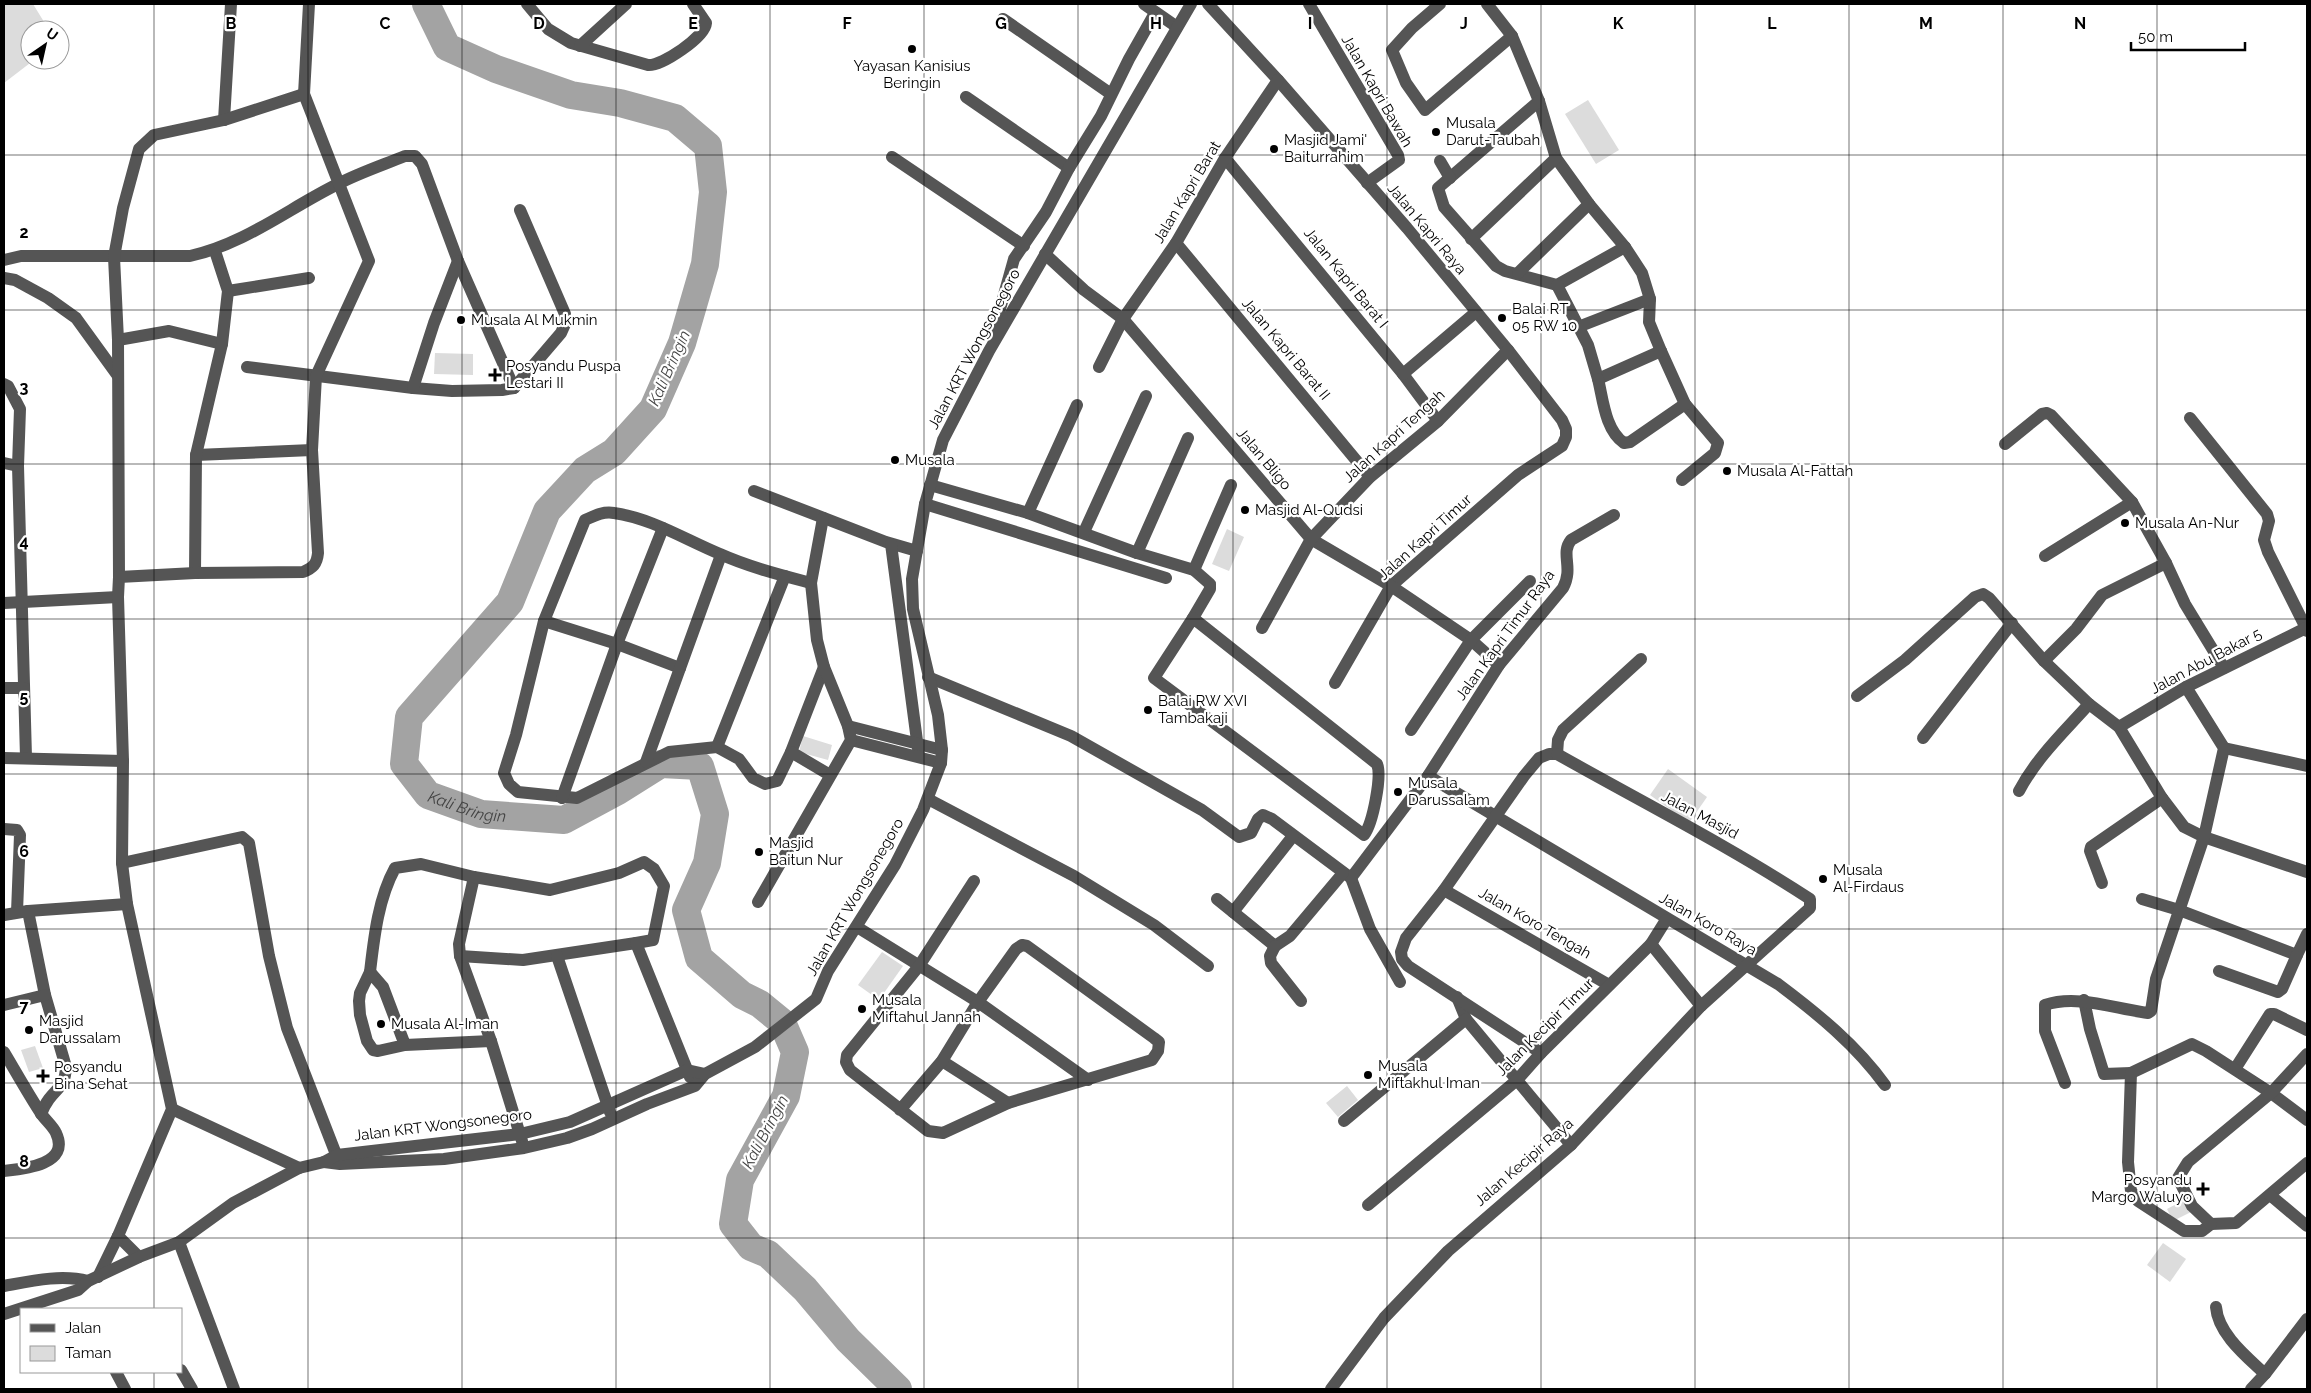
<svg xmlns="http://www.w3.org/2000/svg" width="2311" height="1393" viewBox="0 0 2311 1393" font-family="Raleway,sans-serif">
	<rect width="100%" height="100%" fill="#fff"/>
	<g fill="#dcdcdc">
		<polygon points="4,4 33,4 49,30 30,30 30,60 34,60 4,83"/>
		<polygon points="1588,100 1619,150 1596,164 1565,114"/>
		<polygon points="435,353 473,354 473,375 434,374"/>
		<polygon points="1227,529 1244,537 1229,571 1212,564"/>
		<polygon points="803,736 832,745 828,760 799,752"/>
		<polygon points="1668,769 1707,797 1689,823 1650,795"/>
		<polygon points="882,952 903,966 879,1000 858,985"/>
		<polygon points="35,1046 43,1068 29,1072 21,1050"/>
		<polygon points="1347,1086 1358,1100 1338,1117 1326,1103"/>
		<polygon points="2184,1200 2191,1212 2173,1221 2167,1209"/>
		<polygon points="2163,1243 2186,1259 2170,1282 2147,1265"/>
	</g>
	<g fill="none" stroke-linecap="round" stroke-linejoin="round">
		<path stroke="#a3a3a3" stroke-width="28" id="s1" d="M426,4L447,47L496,69L571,95L620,103L675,118L708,146L713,192L705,264L682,343L653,409L614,452L585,470L547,511L510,602L409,717L404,764L428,795L481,814L564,820L618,791L661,764L700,766L715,814L707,863L686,910L699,958L742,995L760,1004L782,1022L795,1052L786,1096L740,1180L733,1224L751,1247L768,1254L805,1289L848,1340L898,1389"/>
		<g stroke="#555" stroke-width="12">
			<path d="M527,4L548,29L571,43L648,65C662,66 705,37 706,23L693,4"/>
			<polyline points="1144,4 1177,27"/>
			<polyline points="1208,4 1278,80 1407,228 1508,350 1562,420 1566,429 1566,437 1562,446 1518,475 1391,586 1335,683"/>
			<polyline points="1309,4 1398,155 1399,160 1367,183"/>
			<polyline points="1440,4 1412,28 1392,50 1406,83 1425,110 1512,36"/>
			<polyline points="1487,4 1512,36 1539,101 1556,158 1589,204 1625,247 1642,273 1650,299 1649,322 1661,351 1685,404 1718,443 1715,453 1682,480"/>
			<polyline points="1003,19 1111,94"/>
			<polyline points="580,46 626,4"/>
			<polyline points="966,97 1069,168"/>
			<polyline points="1539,101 1438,188 1444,207 1496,266 1505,271 1557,285 1625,247"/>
			<polyline points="224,120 231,4"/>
			<polyline points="892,157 1024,246"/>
			<polyline points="1225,158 1403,374 1438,421"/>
			<polyline points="1440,161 1450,178"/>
			<polyline points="1471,239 1556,158"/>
			<polyline points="1176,243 1370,477"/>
			<polyline points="1045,254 1084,290 1123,319 1311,539 1391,586 1471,640 1499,665"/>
			<path d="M4,260L21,256H190C245,244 289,208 338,184C359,173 383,165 405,156H415L422,164L458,261L514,388"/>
			<polyline points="1518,273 1589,204"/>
			<polyline points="4,278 15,280 48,298 76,318 118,376"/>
			<polyline points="1557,285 1588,345 1598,379 1661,351"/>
			<polyline points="228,291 309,278"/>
			<polyline points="1578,327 1650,299"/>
			<polyline points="993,334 1014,259 1046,212 1069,168 1101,116 1129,59 1155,13"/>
			<polyline points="118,340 169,331 222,344"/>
			<polyline points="247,367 413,388 452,391 502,390 514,388 561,333 565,324 565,314 520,210"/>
			<polyline points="1099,367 1123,319 1176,243 1225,158 1278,80"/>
			<polyline points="1403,374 1476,312"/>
			<path d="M1598,379C1603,399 1605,430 1624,443L1630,442L1685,404"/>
			<polyline points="4,384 8,386 20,409 18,466 26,757"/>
			<polyline points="413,388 434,323 458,261"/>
			<polyline points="2190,418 2267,514 2269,521 2264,540 2268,552 2306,628"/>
			<polyline points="2005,444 2042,414 2047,413 2051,415 2132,502 2166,563 2185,604 2224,668"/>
			<polyline points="196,455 312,450"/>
			<polyline points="4,463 18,466"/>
			<polyline points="930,485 1028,513 1137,553 1194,570 1210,584 1210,589 1193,618"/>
			<polyline points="754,491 886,542 917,551"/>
			<polyline points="925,504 1166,578"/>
			<polyline points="1028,513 1077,405"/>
			<path d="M1614,515L1571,540C1560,554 1574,567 1563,588L1499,665L1428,776L1778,984C1818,1014 1856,1045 1885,1085"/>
			<polyline points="1084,532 1146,396"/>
			<polyline points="891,544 919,756"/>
			<polyline points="1137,553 1188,438"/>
			<polyline points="2045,556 2132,502"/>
			<polyline points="1194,570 1231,485"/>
			<polyline points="195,573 196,455 222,344 228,291 215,251"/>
			<polyline points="119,577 118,340 114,257 123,208 139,149 154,135 224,120 304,94"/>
			<path d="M811,583C781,575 749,567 720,554C686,540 651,518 614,513C603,511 594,516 585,520L544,621L516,735L504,773L509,784L518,792L577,798L669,752L717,747L739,759L753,778L765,784L777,781L791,752L824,667"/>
			<polyline points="4,603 118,597"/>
			<path d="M1193,618L1377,764C1382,776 1373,823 1364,835L1154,678Z"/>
			<polyline points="544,621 617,644 680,668"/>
			<polyline points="1262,628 1311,539 1370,477 1438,421 1508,350"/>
			<polyline points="2044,661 2076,629 2102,595 2166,563"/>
			<polyline points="928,677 1071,736 1202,810 1239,837 1251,833 1258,819 1263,815 1272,819 1351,878 1370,929 1400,982"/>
			<polyline points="4,688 24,688"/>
			<polyline points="1857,696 1905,660 1975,597 1983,594 1989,598 2044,661 2089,704 2119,727 2162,798 2184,827 2204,837 2307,872"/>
			<polyline points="848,726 942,750"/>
			<polyline points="2119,727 2186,687 2306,628 2307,631"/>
			<polyline points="1411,730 1471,640 1530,581"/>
			<polyline points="1923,738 2012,623"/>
			<polyline points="851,740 941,763"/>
			<polyline points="717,747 785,576"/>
			<polyline points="2224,748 2307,766"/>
			<polyline points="791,752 830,775"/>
			<polyline points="4,758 123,761"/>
			<polyline points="646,762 721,555"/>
			<path d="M2019,791C2037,757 2064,732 2089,704"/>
			<polyline points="562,798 617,644 663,528"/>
			<polyline points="928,799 1074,876 1154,925 1208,966"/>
			<polyline points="4,829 17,830 20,835 17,912"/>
			<polyline points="122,863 242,837 249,843 269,956 287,1028 339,1162"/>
			<polyline points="474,877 459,944 460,956 491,1041 522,1141"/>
			<polyline points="1351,878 1428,776"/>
			<polyline points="2102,883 2090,851 2091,847 2162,798"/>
			<polyline points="1444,890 1609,985"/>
			<polyline points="1217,899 1275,946 1290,936 1343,873"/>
			<polyline points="2142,899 2179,910 2297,955 2307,934"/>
			<polyline points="758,902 851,740 848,726 824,667 817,640 811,583 823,518"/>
			<path d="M28,911L45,995L66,1067C65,1086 59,1086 49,1099C46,1103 43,1109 41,1114"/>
			<polyline points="1233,912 1293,836"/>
			<polyline points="4,915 28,911 127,904"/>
			<polyline points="857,927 978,1002 1088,1080"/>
			<polyline points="1651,944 1701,1006"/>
			<polyline points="1275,946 1270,956 1271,963 1301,1001"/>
			<polyline points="460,956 523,960 636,943"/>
			<polyline points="557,956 610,1112"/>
			<polyline points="2219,971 2278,992 2282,989 2297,955"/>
			<path d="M370,972C374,938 378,899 395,868L421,864L474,877L550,890L619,873L644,862L654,869L664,886L653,940L636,943L690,1077"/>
			<polyline points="1457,997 1466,1019 1571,1145"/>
			<polyline points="2084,1000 2090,1029 2104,1074 2131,1073"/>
			<polyline points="4,1005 45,995"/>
			<polyline points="405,1045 383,987 370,972 360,993 359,1001 360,1015 367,1041 373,1050 378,1051 405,1045 491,1041"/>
			<path d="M4,1052C16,1072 27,1092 40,1112C44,1119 53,1126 56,1133C71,1165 23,1169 4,1171"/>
			<polyline points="1541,1053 1408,966 1402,959 1401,952 1406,938 1444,890 1524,776 1539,758 1549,754 1557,754 1558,740 1563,730 1641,659"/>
			<polyline points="942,1061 1008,1103"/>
			<polyline points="2235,1069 2270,1014 2274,1014 2307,1030"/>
			<path d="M2065,1083L2045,1031V1005C2077,994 2115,1009 2148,1013L2151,1011L2156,979L2204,837L2224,748L2186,687"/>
			<polyline points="172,1109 299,1168"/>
			<polyline points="900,1110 942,1061 978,1002 1016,949 1022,945 1027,946 1154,1038 1159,1042 1158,1051 1152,1060 1008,1103 943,1133 928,1131 850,1070 846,1062 847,1055 919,966 974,881"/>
			<polyline points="2307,1120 2271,1093 2206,1051 2192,1044 2131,1073 2128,1162 2131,1191 2138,1201 2184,1231 2202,1231 2211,1224 2236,1223 2307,1163"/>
			<polyline points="1344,1121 1466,1019"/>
			<polyline points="324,1162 340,1164 444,1159 524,1148 567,1138 592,1129 647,1104 695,1086 705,1074 755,1047 816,999 828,971 895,865 923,810 941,763 942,750 938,715 913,609 912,579 925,504 943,440 989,351 1191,4"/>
			<polyline points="2270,1195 2307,1226"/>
			<polyline points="1368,1205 1517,1080 1541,1053 1651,944 1666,920"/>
			<polyline points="2211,1224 2192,1206 2178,1178 2188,1162 2271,1093 2307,1054"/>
			<polyline points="118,1236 139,1257"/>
			<polyline points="179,1242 234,1389"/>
			<path d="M98,1277L118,1236L172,1109L127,904L122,863L123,761L118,597L119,577L195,573L303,572C313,568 317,564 318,553L312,450L316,376L369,261L304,94L309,4"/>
			<path d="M4,1286C31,1281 61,1274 88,1281"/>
			<path d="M2216,1307C2218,1334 2247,1357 2265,1374"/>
			<polyline points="4,1314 78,1290 88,1281 139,1257 179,1242 233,1203 299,1168 324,1162 337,1155 520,1134 570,1122 687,1070 705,1074"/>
			<polyline points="181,1370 192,1389"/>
			<polyline points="116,1372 125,1389"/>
			<path d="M1331,1389L1384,1318L1448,1251L1571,1145L1701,1006L1810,908V899C1729,846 1642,802 1557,754"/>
			<polyline points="2251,1389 2265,1374 2307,1319"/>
		</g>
	</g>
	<path fill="none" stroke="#000" stroke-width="1" stroke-opacity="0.55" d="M154,4V1309M308,4V1389M462,4V1389M616,4V1389M770,4V1389M924,4V1389M1078,4V1389M1233,4V1389M1387,4V1389M1541,4V1389M1695,4V1389M1849,4V1389M2003,4V1389M2157,4V1389M4,155H2307M4,310H2307M4,464H2307M4,619H2307M4,774H2307M4,929H2307M4,1083H2307M4,1238H2307M154,1372V1389"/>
	<g fill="#000" stroke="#fff" stroke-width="2">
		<circle cx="912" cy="49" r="5"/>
		<circle cx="1436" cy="132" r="5"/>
		<circle cx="1274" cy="149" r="5"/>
		<circle cx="1502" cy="318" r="5"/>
		<circle cx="461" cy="320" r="5"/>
		<path d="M492.5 367.5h5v5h5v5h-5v5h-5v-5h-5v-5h5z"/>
		<circle cx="895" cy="460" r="5"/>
		<circle cx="1727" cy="471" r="5"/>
		<circle cx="1245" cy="510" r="5"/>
		<circle cx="2125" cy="523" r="5"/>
		<circle cx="1148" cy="710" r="5"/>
		<circle cx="1398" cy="792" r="5"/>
		<circle cx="759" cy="852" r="5"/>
		<circle cx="1823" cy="879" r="5"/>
		<circle cx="862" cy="1009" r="5"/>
		<circle cx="381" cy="1024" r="5"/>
		<circle cx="29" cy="1030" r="5"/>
		<circle cx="1368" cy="1075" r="5"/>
		<path d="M40.5 1068.5h5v5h5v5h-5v5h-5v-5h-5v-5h5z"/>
		<path d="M2200.5 1181.5h5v5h5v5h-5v5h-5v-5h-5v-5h5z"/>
	</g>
	<g text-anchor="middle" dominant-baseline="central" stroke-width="4.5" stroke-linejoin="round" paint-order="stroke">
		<g font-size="15" fill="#000" stroke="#fff" text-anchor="start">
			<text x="912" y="66" text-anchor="middle">Yayasan Kanisius<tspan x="912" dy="17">Beringin</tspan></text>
			<text x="1446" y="123">Musala<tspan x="1446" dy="17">Darut-Taubah</tspan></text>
			<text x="1284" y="140">Masjid Jami'<tspan x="1284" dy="17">Baiturrahim</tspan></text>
			<text x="1512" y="309">Balai RT<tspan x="1512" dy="17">05 RW 10</tspan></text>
			<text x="471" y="320">Musala Al Mukmin</text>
			<text x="506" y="366">Posyandu Puspa<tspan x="506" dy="17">Lestari II</tspan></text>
			<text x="905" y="460">Musala</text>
			<text x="1737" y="471">Musala Al-Fattah</text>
			<text x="1255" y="510">Masjid Al-Qudsi</text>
			<text x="2135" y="523">Musala An-Nur</text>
			<text x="1158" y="701">Balai RW XVI<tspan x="1158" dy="17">Tambakaji</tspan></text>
			<text x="1408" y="783">Musala<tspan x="1408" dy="17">Darussalam</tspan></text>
			<text x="769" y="843">Masjid<tspan x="769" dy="17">Baitun Nur</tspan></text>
			<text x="1833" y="870">Musala<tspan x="1833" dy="17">Al-Firdaus</tspan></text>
			<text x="872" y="1000">Musala<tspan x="872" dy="17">Miftahul Jannah</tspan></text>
			<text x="39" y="1021">Masjid<tspan x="39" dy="17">Darussalam</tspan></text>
			<text x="391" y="1024">Musala Al-Iman</text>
			<text x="1378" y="1066">Musala<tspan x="1378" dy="17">Miftakhul Iman</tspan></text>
			<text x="54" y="1067">Posyandu<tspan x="54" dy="17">Bina Sehat</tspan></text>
			<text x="2192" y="1180" text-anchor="end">Posyandu<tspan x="2192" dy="17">Margo Waluyo</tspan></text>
		</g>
		<g font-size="15" fill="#000" stroke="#fff">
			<text transform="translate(1377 91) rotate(60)">Jalan Kapri Bawah</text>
			<text transform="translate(1187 192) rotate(-59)">Jalan Kapri Barat</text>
			<text transform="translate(1427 229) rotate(50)">Jalan Kapri Raya</text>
			<text transform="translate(1346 278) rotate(51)">Jalan Kapri Barat I</text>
			<text transform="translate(974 349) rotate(-62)">Jalan KRT Wongsonegoro</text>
			<text transform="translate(1286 349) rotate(50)">Jalan Kapri Barat II</text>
			<text transform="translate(1394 436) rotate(-42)">Jalan Kapri Tengah</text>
			<text transform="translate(1264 459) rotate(50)">Jalan Bligo</text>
			<text transform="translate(1425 537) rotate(-42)">Jalan Kapri Timur</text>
			<text transform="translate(1505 635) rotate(-54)">Jalan Kapri Timur Raya</text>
			<text transform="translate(2206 661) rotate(-28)">Jalan Abu Bakar 5</text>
			<text transform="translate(1700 815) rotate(28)">Jalan Masjid</text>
			<text transform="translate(855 897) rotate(-60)">Jalan KRT Wongsonegoro</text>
			<text transform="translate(1535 923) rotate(30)">Jalan Koro Tengah</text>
			<text transform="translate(1708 924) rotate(30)">Jalan Koro Raya</text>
			<text transform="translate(1545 1027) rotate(-45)">Jalan Kecipir Timur</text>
			<text transform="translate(443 1125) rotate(-7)">Jalan KRT Wongsonegoro</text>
			<text transform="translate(1524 1162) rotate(-41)">Jalan Kecipir Raya</text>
		</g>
		<g font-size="16" font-style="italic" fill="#444" stroke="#fff">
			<text transform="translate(669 368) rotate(-66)">Kali Bringin</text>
			<text stroke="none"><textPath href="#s1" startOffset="1131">Kali Bringin</textPath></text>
			<text transform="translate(765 1132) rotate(-62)">Kali Bringin</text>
		</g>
	</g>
	<g font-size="16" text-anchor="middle" font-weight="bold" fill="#000" stroke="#fff" stroke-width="4.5" stroke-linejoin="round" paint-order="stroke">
		<text x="231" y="29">B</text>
		<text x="385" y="29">C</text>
		<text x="539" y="29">D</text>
		<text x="693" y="29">E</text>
		<text x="847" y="29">F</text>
		<text x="1001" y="29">G</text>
		<text x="1156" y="29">H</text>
		<text x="1310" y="29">I</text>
		<text x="1464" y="29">J</text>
		<text x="1618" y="29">K</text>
		<text x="1772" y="29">L</text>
		<text x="1926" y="29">M</text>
		<text x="2080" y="29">N</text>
		<text x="24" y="238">2</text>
		<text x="24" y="393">3</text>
		<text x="24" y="547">4</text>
		<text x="24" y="702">5</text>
		<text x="24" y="857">6</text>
		<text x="24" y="1012">7</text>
		<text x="24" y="1167">8</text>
	</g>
	<rect width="2311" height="1393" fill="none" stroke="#000000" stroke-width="10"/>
	<rect x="20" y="1308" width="162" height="65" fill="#ffffff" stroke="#999999"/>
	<rect x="30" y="1324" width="25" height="8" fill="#555555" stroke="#999999"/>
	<text x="65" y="1333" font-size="15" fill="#000000">Jalan</text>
	<rect x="30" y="1346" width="25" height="15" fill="#dcdcdc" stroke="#999999"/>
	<text x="65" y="1358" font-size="15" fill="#000000">Taman</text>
	<g transform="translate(45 45) rotate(34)"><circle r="24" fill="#ffffff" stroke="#999999"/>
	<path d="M0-4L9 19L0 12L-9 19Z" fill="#000000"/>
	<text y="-8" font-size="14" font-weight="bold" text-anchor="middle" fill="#000000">U</text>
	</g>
	<path d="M2131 42v8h114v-8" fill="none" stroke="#000000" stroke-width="2.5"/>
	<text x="2138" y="42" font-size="15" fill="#000000" stroke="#ffffff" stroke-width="4" paint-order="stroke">50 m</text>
</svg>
